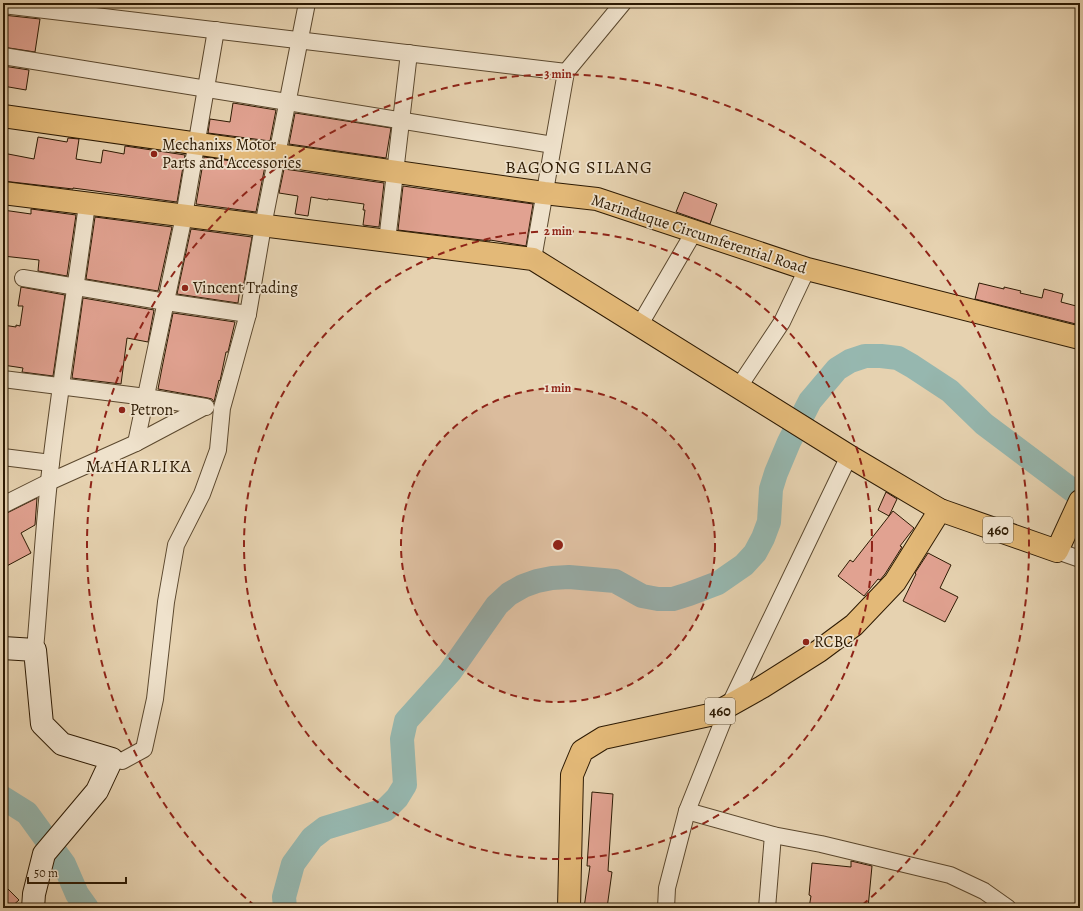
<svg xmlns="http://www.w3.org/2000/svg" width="1083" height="911" viewBox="0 0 1083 911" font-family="Alegreya,serif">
	<rect width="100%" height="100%" fill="#e6d2b0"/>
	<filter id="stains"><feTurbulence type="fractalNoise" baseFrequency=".005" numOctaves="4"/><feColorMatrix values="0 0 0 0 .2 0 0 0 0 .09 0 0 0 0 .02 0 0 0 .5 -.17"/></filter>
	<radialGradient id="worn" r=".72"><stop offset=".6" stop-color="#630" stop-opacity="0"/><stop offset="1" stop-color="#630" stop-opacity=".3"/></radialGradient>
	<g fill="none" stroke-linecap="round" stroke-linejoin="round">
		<g stroke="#96b7af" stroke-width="24">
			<polyline points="3,798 27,813 64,864 77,894 87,908"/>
			<polyline points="285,908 284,897 293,864 312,838 325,828 385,810 397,798 405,785 402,739 406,721 450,672 497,605 509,594 523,586 537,581 552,578 569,577 615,581 642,596 658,599 673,599 689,594 718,583 744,565 755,553 763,538 769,522 771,489 776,473 789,442 810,401 837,369 850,361 865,356 881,356 898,358 912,366 950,391 984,424 1080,496"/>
		</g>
	</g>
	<g fill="#e1a291" stroke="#2d1a03">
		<polygon points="3,15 40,19 35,52 3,47"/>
		<polygon points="3,66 29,70 26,90 3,86"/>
		<polygon points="233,103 276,110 270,141 208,133 210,119 230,122"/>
		<polygon points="295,113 391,128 386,158 289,144"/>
		<polygon points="38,137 67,142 68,138 79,139 76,159 101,163 103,150 124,154 125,146 185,155 177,202 73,188 73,189 3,181 3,153 34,159"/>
		<polygon points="204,157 265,166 256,212 196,204"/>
		<polygon points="284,169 384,183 379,227 363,225 365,210 363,210 364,204 328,199 328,200 311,197 308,216 295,214 298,196 279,193"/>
		<polygon points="403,186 533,204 526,246 490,240 490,241 398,230"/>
		<polygon points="684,192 717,204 710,224 676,212"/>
		<polygon points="31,209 76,215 67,276 38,271 39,260 3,256 3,210 31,214"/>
		<polygon points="95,217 172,227 158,291 86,279"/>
		<polygon points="191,229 252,237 243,288 240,288 238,303 177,294"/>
		<polygon points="979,283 1004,289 1004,287 1021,291 1020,293 1042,298 1044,289 1063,294 1061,302 1080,307 1080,325 975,299"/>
		<polygon points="21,287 65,295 53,376 22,372 23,368 3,365 3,325 16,327 16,325 20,326 23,306 18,306"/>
		<polygon points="83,298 154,310 148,342 127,338 121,384 72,378"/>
		<polygon points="173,313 235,322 228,352 226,352 220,381 219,380 214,402 212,399 208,398 158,389 162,368"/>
		<polygon points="886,492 897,499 889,516 878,510"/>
		<polygon points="37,498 35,525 21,533 31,553 3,568 3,515"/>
		<polygon points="893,511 914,528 900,546 902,547 885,574 880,580 878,579 864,596 838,576 850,560 853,562"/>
		<polygon points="928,553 951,565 940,588 958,597 945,622 903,601 916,574 915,573"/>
		<polygon points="592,792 613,794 608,871 612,872 607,908 584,908 590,866 587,866"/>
		<polygon points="851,861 872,866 868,908 809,908 811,896 809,895 812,863 851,867"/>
		<polygon points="3,884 19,900 10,908 3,908"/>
	</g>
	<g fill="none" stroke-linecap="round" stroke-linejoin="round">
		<defs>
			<g id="street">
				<polyline points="3,5 566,72"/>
				<polyline points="3,56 553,145"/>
				<polyline points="387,241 409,53"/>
				<polyline points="533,259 566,72 623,3"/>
				<polyline points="23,278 166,302 248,314"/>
				<polyline points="639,326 694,232"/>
				<polyline points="3,379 146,397 206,407"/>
				<polyline points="738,388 782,322 807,269"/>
				<polyline points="136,443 184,216 216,30"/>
				<polyline points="849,456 729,706 687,811 773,835 821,844 950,875 984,891 1008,908"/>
				<polyline points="3,457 51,463"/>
				<polyline points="3,505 49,482 136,443 204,407"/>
				<polyline points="1057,551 1080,559"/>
				<path d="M35,650C40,593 43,537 49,481C59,388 75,296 87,204"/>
				<polyline points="112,759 122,761 144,749 155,699 166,602 176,545 202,494 218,450 222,408 248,314 263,226 307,3"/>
				<polyline points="666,908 667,888 687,811"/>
				<polyline points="767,908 773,835"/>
			</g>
			<polyline id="secondary" points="3,648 35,650 42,724 62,744 112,759 97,791 44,854 34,894 33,908"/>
			<g id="primary">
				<polyline points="3,116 544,193 597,199 807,269 1080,338"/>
				<polyline points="3,193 533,259 849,456 940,510 1057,551 1080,501"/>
				<polyline points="569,908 572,775 582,751 603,738 714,714 762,687 819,651 854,625 895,582 940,510"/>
			</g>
		</defs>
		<use href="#street" stroke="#5b482e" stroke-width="18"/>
		<use href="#secondary" stroke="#2d1a03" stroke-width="24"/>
		<use href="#primary" stroke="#2d1a03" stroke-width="24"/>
		<use href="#street" stroke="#efe2cc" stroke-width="16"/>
		<use href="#secondary" stroke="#efe2cc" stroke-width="22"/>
		<use href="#primary" stroke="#e3b978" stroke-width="22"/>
	</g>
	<circle cx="558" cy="545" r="157" fill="#8f2418" fill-opacity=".12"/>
	<g fill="none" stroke="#8f2418" stroke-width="2" stroke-dasharray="7 5">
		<circle cx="558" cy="545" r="157"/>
		<circle cx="558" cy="545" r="314"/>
		<path d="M255 906A471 471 0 1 1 861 906"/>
	</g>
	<g fill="#8f2418" stroke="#efe2cc" stroke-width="1.5">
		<circle cx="154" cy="154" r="4"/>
		<circle cx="185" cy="288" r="4"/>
		<circle cx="122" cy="410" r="4"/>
		<circle cx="806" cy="642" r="4"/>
	</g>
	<g text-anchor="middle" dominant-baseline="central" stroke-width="3.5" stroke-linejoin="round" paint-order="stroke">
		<g fill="#efe2cc" stroke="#67563f" stroke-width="1">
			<rect x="983" y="517" width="30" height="26" rx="3"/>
			<rect x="705" y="698" width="30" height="26" rx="3"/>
		</g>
		<g font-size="15" font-weight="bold" fill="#2d1a03">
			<text x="998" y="530">460</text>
			<text x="720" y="711">460</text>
		</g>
		<g font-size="16" fill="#2d1a03" stroke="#efe2cc" text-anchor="start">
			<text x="162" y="145">Mechanixs Motor<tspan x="162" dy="18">Parts and Accessories</tspan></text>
			<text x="193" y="288">Vincent Trading</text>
			<text x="130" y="410">Petron</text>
			<text x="814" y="642">RCBC</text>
		</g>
		<g font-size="16" fill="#2d1a03" stroke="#efe2cc">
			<text transform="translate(699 234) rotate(18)">Marinduque Circumferential Road</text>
		</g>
		<g font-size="18" letter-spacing="1" fill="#2d1a03" stroke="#efe2cc">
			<text x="579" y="167">BAGONG SILANG</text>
			<text x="139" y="466">MAHARLIKA</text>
		</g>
	</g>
	<circle cx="558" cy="545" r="6" fill="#8f2418" stroke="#efe2cc" stroke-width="2"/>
	<g font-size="12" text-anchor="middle" font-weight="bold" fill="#8f2418" stroke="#efe2cc" stroke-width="3.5" stroke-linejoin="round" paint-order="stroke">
		<text x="558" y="78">3 min</text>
		<text x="558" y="235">2 min</text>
		<text x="558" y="392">1 min</text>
	</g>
	<rect width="1083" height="911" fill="none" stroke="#e6d2b0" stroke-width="16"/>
	<rect x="4" y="4" width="1075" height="903" fill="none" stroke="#2d1a03" stroke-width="2"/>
	<rect x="8" y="8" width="1067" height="895" fill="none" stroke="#2d1a03"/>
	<path d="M28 877v6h98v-6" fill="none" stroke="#2d1a03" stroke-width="2"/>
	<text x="34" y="877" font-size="12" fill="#2d1a03" stroke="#efe2cc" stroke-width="3" paint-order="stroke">50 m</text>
	<rect width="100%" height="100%" filter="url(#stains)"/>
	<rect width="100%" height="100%" fill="url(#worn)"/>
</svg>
